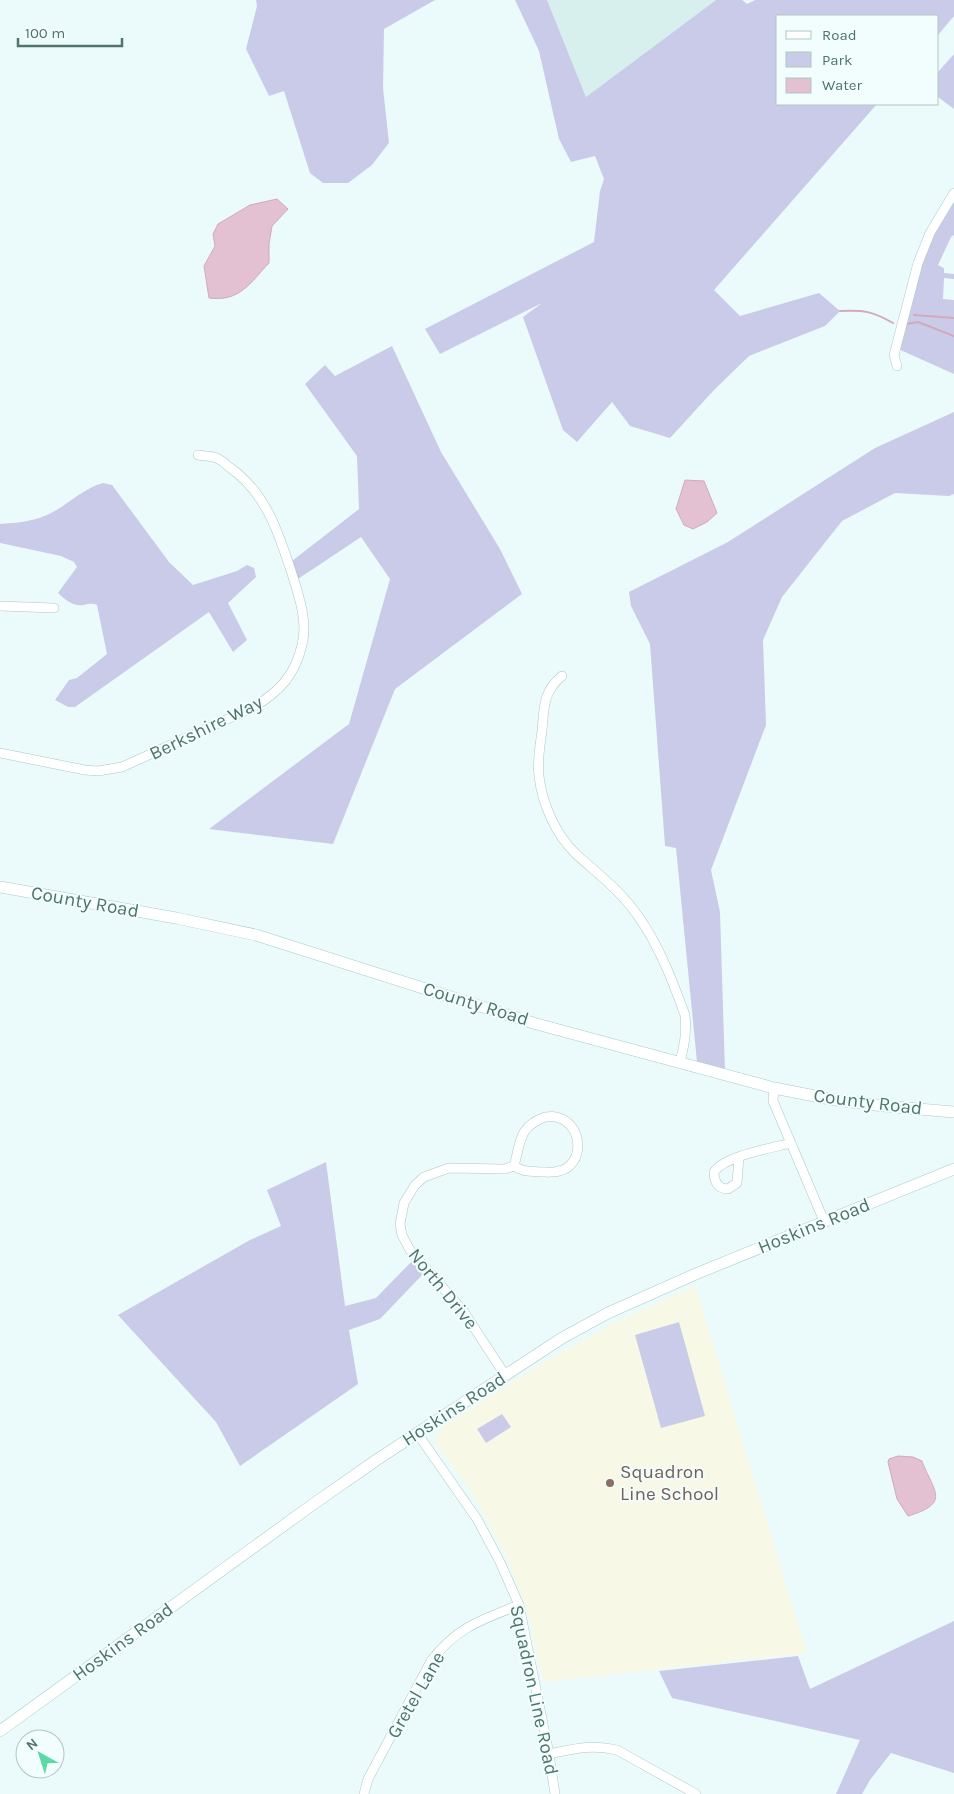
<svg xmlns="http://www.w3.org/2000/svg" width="954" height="1794" viewBox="0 0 954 1794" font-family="Karla,sans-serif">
	<rect width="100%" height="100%" fill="#ebfbfb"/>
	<polygon fill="#d7efed" points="547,0 716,0 586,97"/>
	<polygon fill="#f8f8e7" points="695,1285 807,1653 543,1682 530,1620 508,1560 478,1503 460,1476 437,1446 436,1437 442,1427 542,1363 610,1325"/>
	<g fill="#cacbe8">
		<polygon points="256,0 435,0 384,29 383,88 389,143 372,165 348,183 323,183 310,173 284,91 269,96 246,49 257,6"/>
		<polygon points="515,0 547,0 586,97 716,0 742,0 747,4 755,0 954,0 954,16 938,35 938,16 778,16 778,104 877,104 714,290 740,316 819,293 840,311 825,326 749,356 714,390 670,438 630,426 612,402 577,442 563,430 523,317 542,303 440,354 425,329 594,242 600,191 604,179 595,156 571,162 559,139 539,51"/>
		<polygon points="954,54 954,109 938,97 938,72"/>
		<polygon points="954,200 954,235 951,237 938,265 944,268 944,273 954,274 954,279 944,278 943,299 954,300 954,374 896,348 923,260 935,231"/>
		<polygon points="392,346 441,452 500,549 522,594 395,689 333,844 209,829 349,724 390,579 361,537 298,579 292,561 359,509 357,456 305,384 325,365 335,376"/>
		<polygon points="954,412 954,494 949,496 895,493 842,521 782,597 763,640 766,725 711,870 720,912 725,1072 697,1062 676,848 665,846 650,644 631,606 629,592 728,542 875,448"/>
		<path d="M103,483L112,485L169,562L193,585L237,571L247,565L254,568L256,577L228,603L247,640L233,652L209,612L75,707H68L55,700L69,680L77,678L107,654L97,605C91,603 90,604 84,605C74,607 65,600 58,593L77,567L74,562L61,556L0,543V524C17,523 38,521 53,512C70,503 84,488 103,483Z"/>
		<polygon points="326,1162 345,1306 376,1298 415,1258 426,1271 380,1319 349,1330 358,1384 240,1466 216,1422 118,1315 250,1240 281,1226 267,1190"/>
		<polygon points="679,1322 705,1416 661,1428 635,1335"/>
		<polygon points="502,1414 511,1427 486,1443 477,1429"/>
		<polygon points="954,1621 954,1773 891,1753 870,1780 862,1794 836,1794 860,1740 672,1698 659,1671 798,1656 810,1689"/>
	</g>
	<g fill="#e3c1d2" stroke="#d4a8bd">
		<path d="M277,199L288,209L272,226L269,244V263C250,283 240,302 209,298L204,266L215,246L213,234L218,224L250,205Z"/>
		<polygon points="685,480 704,481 717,513 707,522 693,529 684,525 676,509"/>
		<path d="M898,1456L913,1457L922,1461C933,1491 952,1503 908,1516L897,1499L888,1462L889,1459Z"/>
	</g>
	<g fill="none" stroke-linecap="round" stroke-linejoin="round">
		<g stroke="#d4a8bd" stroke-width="2">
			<path d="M840,311C864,310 872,311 893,323"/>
			<polyline points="914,315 954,318"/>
			<polyline points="907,324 918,322 954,336"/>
		</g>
		<defs>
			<g id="street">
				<polyline points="897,366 894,355 918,263 930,233 954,193"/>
				<polyline points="0,606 54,608"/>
				<path d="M562,676C543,691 544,708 542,731C540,746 537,761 539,776C542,804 556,835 576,854C598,874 621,891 638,916C659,945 673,982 685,1015C687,1032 684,1046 680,1062"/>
				<path d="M0,753L85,770L98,771L122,767L254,707C280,691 295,675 302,645C308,622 299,596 292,574C279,534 266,492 229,467C226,464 221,460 217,458C211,456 204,456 198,455"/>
				<polyline points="774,1088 773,1101 824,1221"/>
				<path d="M545,1117C548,1117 553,1116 556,1117C584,1123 585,1166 559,1171C553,1173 546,1172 540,1172C529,1171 523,1172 514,1166C521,1142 518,1127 545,1117Z"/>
				<path d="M739,1157L737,1183L728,1189C718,1189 714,1182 714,1172C724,1156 772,1148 791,1143"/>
				<polyline points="505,1375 464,1312 410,1250 402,1235 400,1224 404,1203 415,1185 424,1177 449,1168 505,1169 514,1166"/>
				<polyline points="417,1433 477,1519 500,1562 519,1605 549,1754 555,1794"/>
				<path d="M549,1754C574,1749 592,1744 617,1750L696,1794"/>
				<path d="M364,1794L368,1779L431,1661C457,1627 481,1620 519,1605"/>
			</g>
			<g id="secondary">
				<polyline points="0,887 176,918 256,935 533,1023 774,1088 835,1100 884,1106 954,1112"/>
				<polyline points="0,1731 312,1505 375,1461 562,1338 608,1313 698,1273 954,1169"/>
			</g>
		</defs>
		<use href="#street" stroke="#acc8c2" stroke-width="10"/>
		<use href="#secondary" stroke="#aacbc4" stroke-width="12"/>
		<use href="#street" stroke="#fff" stroke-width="9"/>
		<use href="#secondary" stroke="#fff" stroke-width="11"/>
	</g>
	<circle fill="#8d6e63" stroke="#f1fefd" stroke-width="2" cx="610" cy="1483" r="5"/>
	<g text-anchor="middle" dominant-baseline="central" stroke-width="4" stroke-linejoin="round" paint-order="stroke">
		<g font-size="19" fill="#50746a" stroke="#f1fefd">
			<text transform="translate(206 728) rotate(-26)">Berkshire Way</text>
			<text transform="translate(85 902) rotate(10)">County Road</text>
			<text transform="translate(476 1004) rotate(17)">County Road</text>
			<text transform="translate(868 1102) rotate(7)">County Road</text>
			<text transform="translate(814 1226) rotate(-22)">Hoskins Road</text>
			<text transform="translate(443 1289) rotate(51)">North Drive</text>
			<text transform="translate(454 1409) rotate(-33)">Hoskins Road</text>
			<text transform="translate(123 1642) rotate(-36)">Hoskins Road</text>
			<text transform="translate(534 1690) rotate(78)">Squadron Line Road</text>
			<text transform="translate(416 1695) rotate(-60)">Gretel Lane</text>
		</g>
		<g font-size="19" fill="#785e54" stroke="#f1fefd" text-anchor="start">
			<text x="620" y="1472">Squadron<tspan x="620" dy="22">Line School</tspan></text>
		</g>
	</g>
	<rect x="776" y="15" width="162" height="90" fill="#f1fefd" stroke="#b1c7c2"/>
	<rect x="786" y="31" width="25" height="8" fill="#ffffff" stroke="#b1c7c2"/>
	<text x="822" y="40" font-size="15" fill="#50746a">Road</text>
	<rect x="786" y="52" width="25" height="15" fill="#cacbe8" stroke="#b1c7c2"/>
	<text x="822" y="65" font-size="15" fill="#50746a">Park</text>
	<rect x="786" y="78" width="25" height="15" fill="#e3c1d2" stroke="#b1c7c2"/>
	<text x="822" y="90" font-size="15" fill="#50746a">Water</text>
	<g transform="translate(40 1754) rotate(321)"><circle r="24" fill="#f1fefd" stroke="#b1c7c2"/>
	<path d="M0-4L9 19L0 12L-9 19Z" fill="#5cd9a5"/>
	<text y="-8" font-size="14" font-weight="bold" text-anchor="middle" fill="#50746a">N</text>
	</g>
	<path d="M18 38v8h104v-8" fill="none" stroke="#50746a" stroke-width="2.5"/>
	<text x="25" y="38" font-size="15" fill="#50746a" stroke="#f1fefd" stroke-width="4" paint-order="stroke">100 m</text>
</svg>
